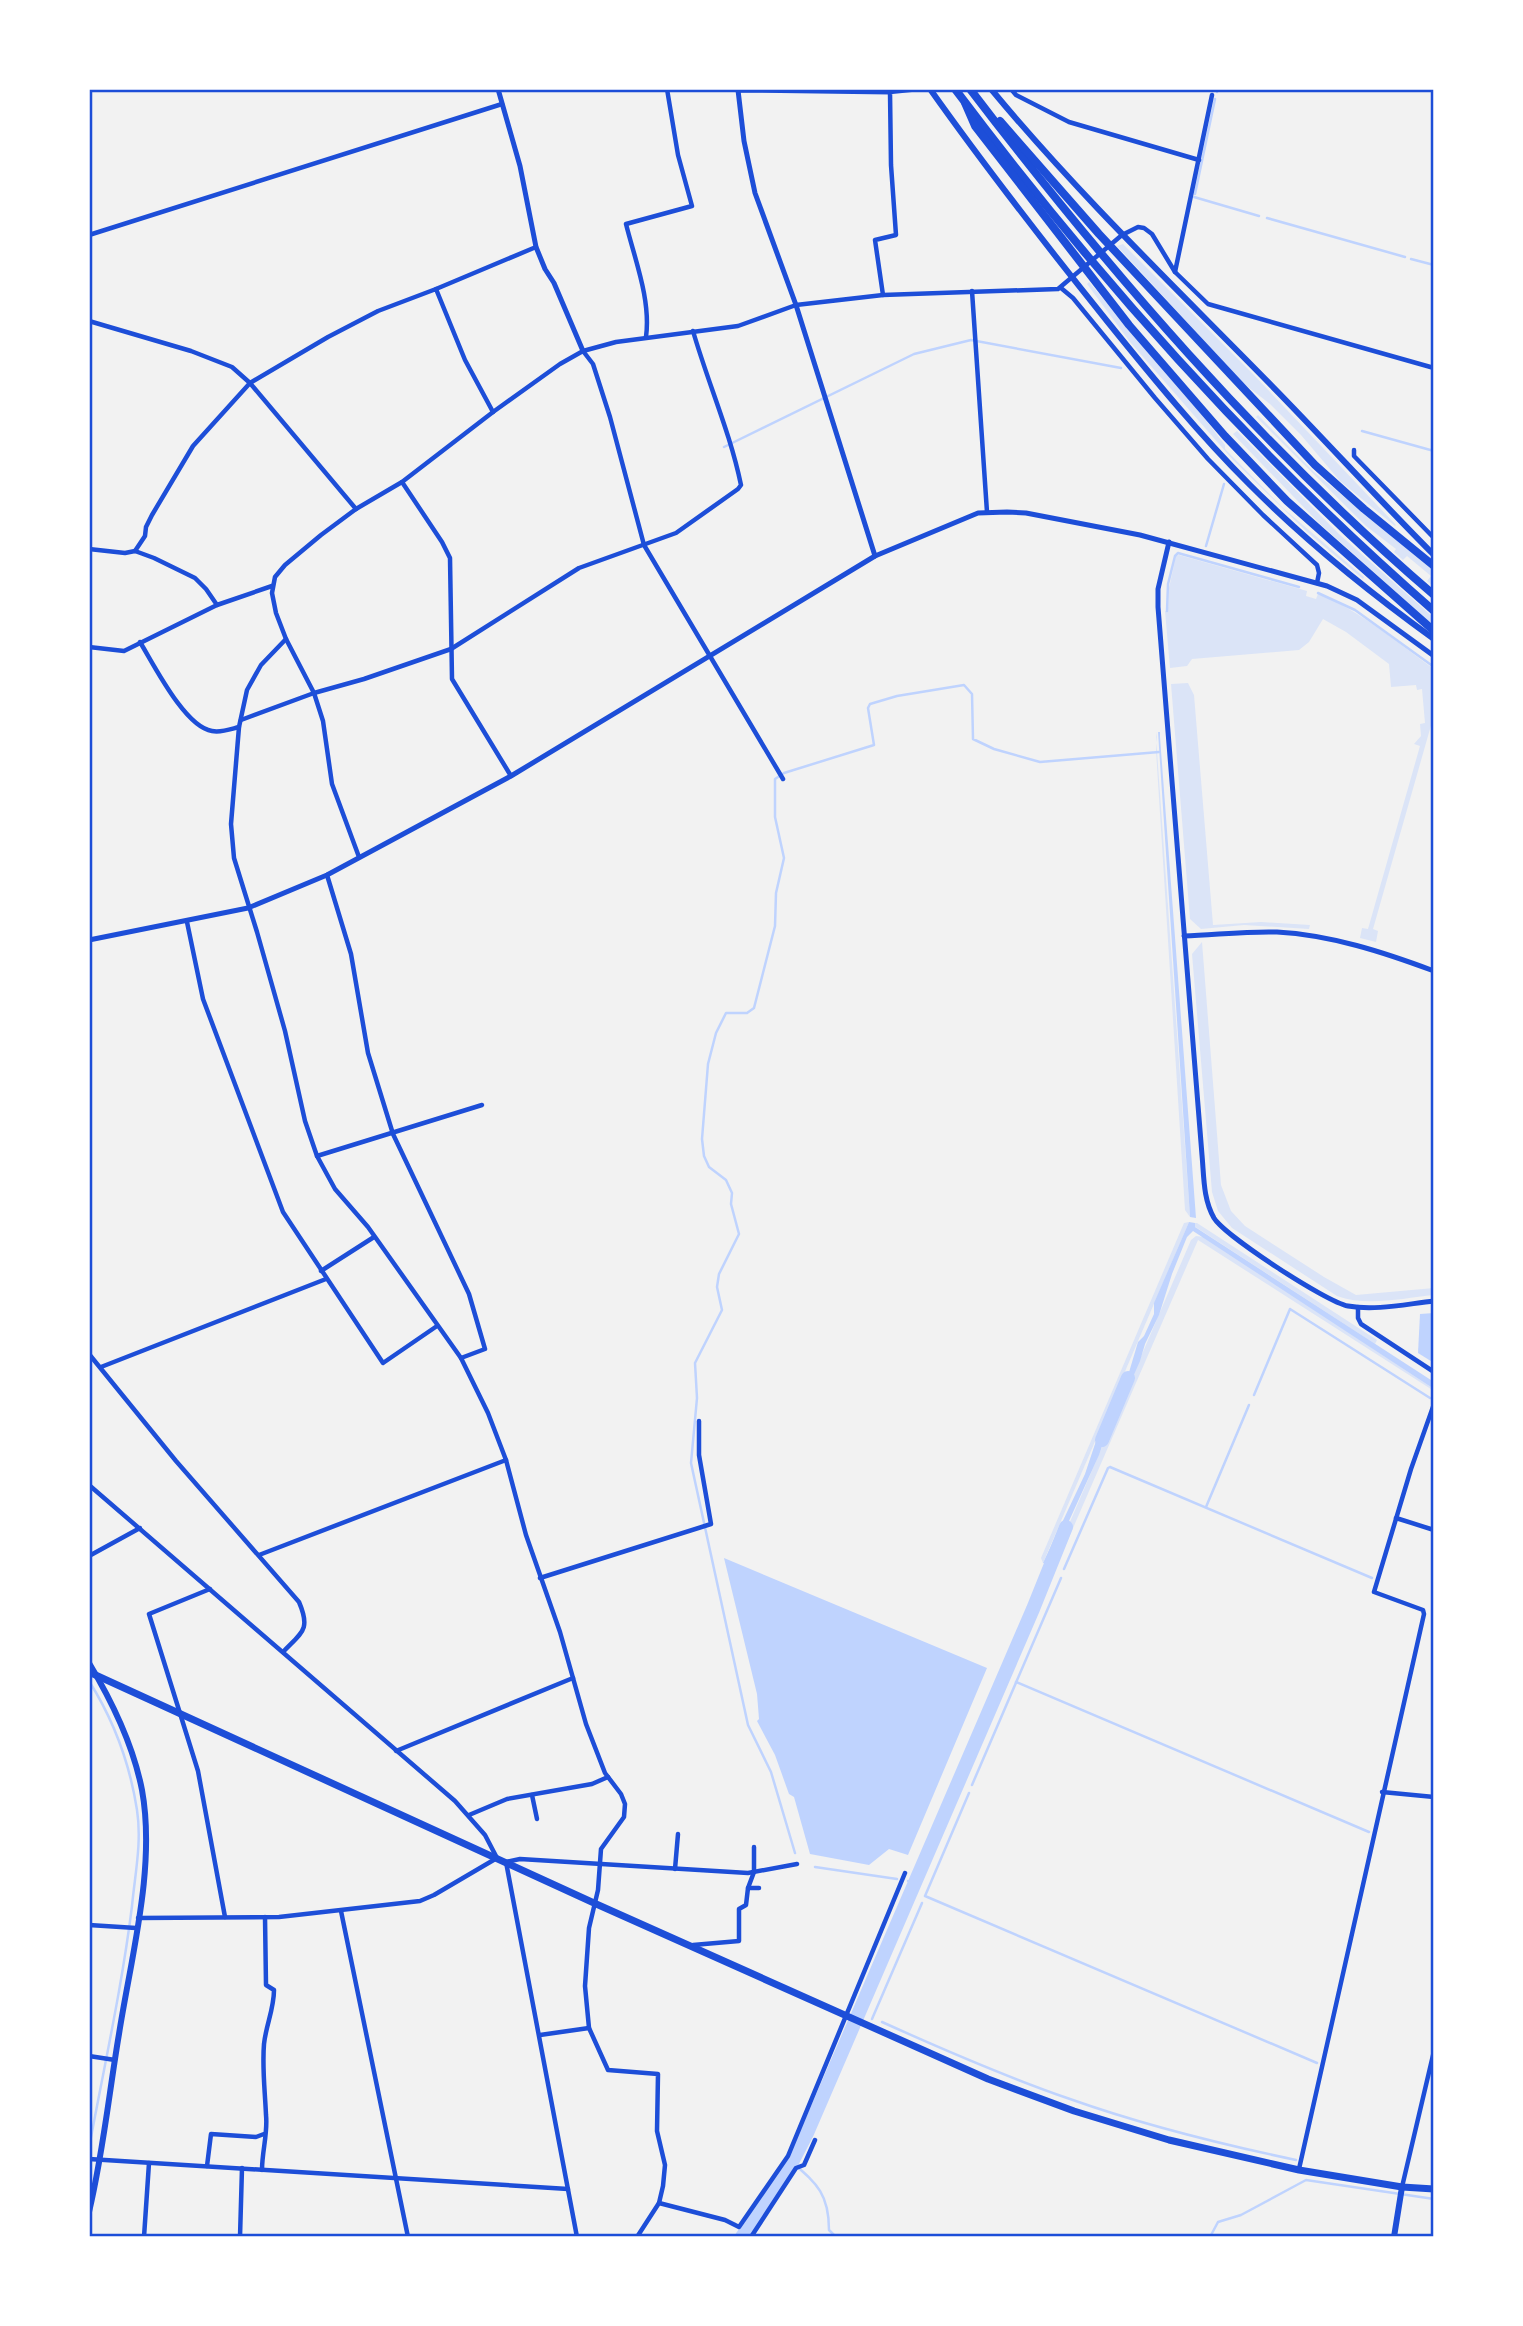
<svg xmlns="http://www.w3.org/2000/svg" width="1523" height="2326" viewBox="0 0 1523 2326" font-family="'Golos Text',sans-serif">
	<rect width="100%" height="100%" fill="#f2f2f2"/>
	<g fill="#dbe4f7">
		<polygon points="1123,244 1252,373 1396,525 1395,526 1340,481 1301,435 1270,404 1243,383 1117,246"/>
		<polygon points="1089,282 1201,414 1225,445 1225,449 1283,508 1364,577 1363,579 1307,532 1233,460 1130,342 1087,284"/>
		<polygon points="1258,415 1314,472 1434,571 1434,587 1427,581 1431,576 1407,556 1403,560 1394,552 1396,549 1366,526 1256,417"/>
		<polygon points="1237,431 1339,534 1434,618 1434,626 1318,522 1233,434"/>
		<path d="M1179,555L1307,591L1306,596L1316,599L1318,594C1361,611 1396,642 1434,669V715L1373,929L1378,931L1376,942L1360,938L1362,928L1368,929L1420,746L1414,744L1421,736L1420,724L1425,723L1422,689L1417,690L1416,685L1391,687L1389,664L1346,632L1323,619L1309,642L1299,650L1192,659L1187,666L1170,668L1165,611H1168L1169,588L1176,556Z"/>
		<polygon points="1188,683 1194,695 1213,925 1261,922 1310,925 1309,929 1244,925 1201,929 1190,919 1171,684"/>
		<polygon points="1157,732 1156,737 1190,1217 1185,1210 1156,750"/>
		<path d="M1202,942L1221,1185L1231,1211L1245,1226L1324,1277L1356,1295L1434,1288V1295C1403,1298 1367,1307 1337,1296L1232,1228L1218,1211L1212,1192L1192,954Z"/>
		<polygon points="1189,1222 1043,1563 1041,1558 1184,1223"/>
		<polygon points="1195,1223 1197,1223 1377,1340 1375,1344 1194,1226"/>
		<polygon points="1196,1236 1204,1237 1434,1389 1434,1391 1198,1240 1057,1565 1051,1566 1191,1240"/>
	</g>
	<g fill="#bfd3fe">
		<polygon points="1158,732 1160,732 1160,737 1196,1218 1190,1217"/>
		<polygon points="1189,1222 1195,1223 1195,1227 1434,1382 1434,1389 1193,1231 1187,1237 1172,1274 1159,1315 1145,1344 1140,1361 1129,1386 1118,1400 1099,1455 1049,1565 1043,1563 1085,1474 1097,1438 1116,1393 1127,1379 1138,1342 1144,1336 1154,1314 1154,1303"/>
		<polygon points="1434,1313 1434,1363 1418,1353 1420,1314"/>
		<polygon points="724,1558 987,1668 908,1855 889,1849 869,1865 810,1854 794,1797 789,1794 775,1755 757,1721 759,1719 757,1694"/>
	</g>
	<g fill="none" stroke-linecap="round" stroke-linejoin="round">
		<g stroke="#bfd3fe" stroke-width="2.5">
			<polyline points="1217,92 1217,89"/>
			<polyline points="1195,194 1215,99"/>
			<polyline points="1194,197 1259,216"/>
			<polyline points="1267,218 1405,257"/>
			<polyline points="1411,259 1434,265"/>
			<polyline points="1362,431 1434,451"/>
			<polyline points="724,447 914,354 971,340 1121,368"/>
			<polyline points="1206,546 1224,484"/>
			<polyline points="1318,593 1355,610 1434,667"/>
			<polyline points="1167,611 1168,584 1175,556 1178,553 1299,587"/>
			<polyline points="1254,1395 1290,1309 1430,1398"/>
			<polyline points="1206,1507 1249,1405"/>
			<polyline points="1064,1569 1108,1468 1110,1467 1372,1578"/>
			<path d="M89,1681C113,1719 130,1765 137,1810C142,1842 135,1874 132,1906C122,1987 104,2067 89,2148"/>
			<polyline points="1016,1682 1369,1832"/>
			<polyline points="972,1785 1061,1578"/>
			<polyline points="969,1793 925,1896 1317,2063"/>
			<polyline points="795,1853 771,1772 748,1725 691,1463 697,1398 695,1363 722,1310 717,1287 719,1274 739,1234 731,1204 732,1193 726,1180 709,1167 704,1156 702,1139 708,1064 716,1033 726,1013 747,1013 754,1008 775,926 776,893 784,858 775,817 775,779 784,773 874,745 868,708 870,704 897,696 964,685 972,694 973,739 994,749 1040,762 1159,752"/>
			<polyline points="815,1867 897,1879"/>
			<polyline points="908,1881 913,1884"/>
			<polyline points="872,2019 922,1903"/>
			<path d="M882,2022C944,2050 1006,2077 1070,2099C1143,2125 1220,2144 1296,2160"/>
			<path d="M792,2162C817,2184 829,2194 829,2230L836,2237"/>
			<polyline points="1210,2237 1218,2222 1241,2215 1306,2180 1434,2199"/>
		</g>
		<g stroke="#bfd3fe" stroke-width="14">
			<polyline points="1102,1440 1128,1378"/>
			<polyline points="742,2237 792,2162 807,2133 1033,1609 1066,1527"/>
		</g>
		<g stroke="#1d4ed8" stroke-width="4.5">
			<polyline points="727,89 738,90"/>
			<polyline points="1011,89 1016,95 1069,122 1199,160"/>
			<polyline points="89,235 502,104"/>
			<polyline points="1175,272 1212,95"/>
			<polyline points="1061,288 1073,298 1155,398 1208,459 1263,515 1317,565 1319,573 1317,583"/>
			<polyline points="436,289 536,247"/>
			<polyline points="972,291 987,512"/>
			<polyline points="883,295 875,240 896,235 891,165 890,92 919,89"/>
			<polyline points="89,321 191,351 232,367 250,383 356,509"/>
			<path d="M646,337C651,300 635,260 626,224L692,206L678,155L667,89"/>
			<polyline points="583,351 593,364 610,417 644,545 783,779"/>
			<polyline points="1354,450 1354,456 1434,538"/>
			<polyline points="402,482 442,542 450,558 452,679 511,776"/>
			<polyline points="89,549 125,553 135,551 154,558 195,578 206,589 217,605"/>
			<polyline points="135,551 145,536 146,527 152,515 193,446 250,383 328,337 378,311 436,289 465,360 493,412"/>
			<polyline points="286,639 261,665 247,690 239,727 231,824 234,858 257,932 285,1031 305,1121 317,1156 335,1189 368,1227 461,1358 488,1413 506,1460 526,1535 560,1632 586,1724 605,1773 621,1794 625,1804 624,1817 601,1849 598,1890 589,1928 585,1986 589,2028 608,2070 658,2074 657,2131 665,2165 663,2186 659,2203 637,2237"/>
			<path d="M140,642C154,665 185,727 212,731C221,733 231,729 239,727"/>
			<polyline points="89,647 124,651 217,605 272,586"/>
			<path d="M241,720L314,693L364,679L451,649L579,568L676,533L738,489L741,485C730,432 708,383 693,331"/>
			<polyline points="359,857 332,784 323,721 314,693 286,639 276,613 272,593 275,577 285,565 321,535 356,509 402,482 493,412 560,364 583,351 616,342 738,326 796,305 883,295 1058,289 1122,235 1138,227 1144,228 1152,234 1175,272 1208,304 1434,368"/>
			<polyline points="327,875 351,954 368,1053 393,1134 469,1294 485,1349 461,1358"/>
			<polyline points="187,922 203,999 283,1212 383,1363 437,1326"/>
			<polyline points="317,1156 482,1105"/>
			<polyline points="321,1271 374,1237"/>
			<polyline points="1358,1307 1358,1318 1361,1324 1434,1372"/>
			<path d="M89,1354L176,1461L299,1602C311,1630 302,1632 283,1652"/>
			<polyline points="101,1367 326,1279"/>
			<polyline points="89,1485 455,1801 485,1835 497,1858 434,1895 420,1901 279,1917 138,1918"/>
			<polyline points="1396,1518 1434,1530"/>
			<polyline points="259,1555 506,1460"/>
			<polyline points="89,1556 140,1528"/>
			<polyline points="540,1578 711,1524 699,1455 699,1421"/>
			<polyline points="210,1589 149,1614 198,1771 225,1917"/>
			<polyline points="396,1751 573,1678"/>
			<polyline points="1382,1792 1434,1797"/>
			<polyline points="532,1795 537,1819"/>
			<polyline points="469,1815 507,1799 592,1784 608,1777"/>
			<polyline points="675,1869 678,1834"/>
			<polyline points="748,1888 759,1888"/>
			<polyline points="341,1911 408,2237"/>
			<polyline points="89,1925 136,1928"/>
			<polyline points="693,1945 739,1941 739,1909 746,1905 748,1888 754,1872 754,1847"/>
			<polyline points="540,2035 589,2028"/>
			<polyline points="89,2056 115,2060"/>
			<polyline points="89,2159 568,2189"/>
			<polyline points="207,2166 211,2134 256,2137 264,2134"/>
			<polyline points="1299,2169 1424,1614 1423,1610 1374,1592 1411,1469 1434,1404"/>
			<path d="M262,2170C262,2151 268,2133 266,2115C265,2091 262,2068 264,2044C266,2025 274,2009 274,1990L266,1985L265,1917"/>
			<polyline points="1402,2187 1434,2051"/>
			<polyline points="659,2203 725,2220 739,2227 788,2156 905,1873"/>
			<polyline points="144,2237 149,2163"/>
			<polyline points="240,2237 242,2168"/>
			<polyline points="577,2237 506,1862 520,1859 748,1873 797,1864"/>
			<polyline points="751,2237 796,2168 804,2165 815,2140"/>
		</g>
		<g stroke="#1d4ed8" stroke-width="5">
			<polyline points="498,89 520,166 536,247 545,269 554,283 583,351"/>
			<path d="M1169,542L1158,589V607L1202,1155C1204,1176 1203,1199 1214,1218C1225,1236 1326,1302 1348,1306C1375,1311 1406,1304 1434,1301"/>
			<polyline points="875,556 796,305 755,193 744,141 738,90 890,92 890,89"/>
			<path d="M1184,936C1215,935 1246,931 1277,932C1331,935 1383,952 1434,971"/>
			<polyline points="89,940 248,908 327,875 511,776 875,556 978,513 1007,512 1026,513 1140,535 1327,586 1357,600 1434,656"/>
		</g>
		<g stroke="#1d4ed8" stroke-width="6">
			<path d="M930,89C986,168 1046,245 1107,321C1153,378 1199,434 1250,485C1307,542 1369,592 1434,639"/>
			<path d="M991,89C1078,194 1177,289 1272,386C1327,442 1379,500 1434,555"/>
			<path d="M89,1663C113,1703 133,1744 142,1790C156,1867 131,1957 119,2034C109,2093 103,2154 89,2212"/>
			<polyline points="1394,2237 1402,2187"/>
		</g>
		<polyline stroke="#1d4ed8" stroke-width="7" points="89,1672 594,1903 988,2079 1074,2111 1169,2140 1299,2170 1402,2187 1434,2189"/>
		<g stroke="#1d4ed8" stroke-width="8">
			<path d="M955,89C1097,278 1255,455 1434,611"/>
			<path d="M970,89C1109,271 1260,446 1434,595"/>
			<polyline points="965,103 975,126 1129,325 1225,436 1287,501 1434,631"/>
			<polyline points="1000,121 1099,234 1315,465 1364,509 1434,566"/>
		</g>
	</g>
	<rect width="1523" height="2326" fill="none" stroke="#ffffff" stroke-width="182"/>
	<rect x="91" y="91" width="1341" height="2144" fill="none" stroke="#1d4ed8" stroke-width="2.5"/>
</svg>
